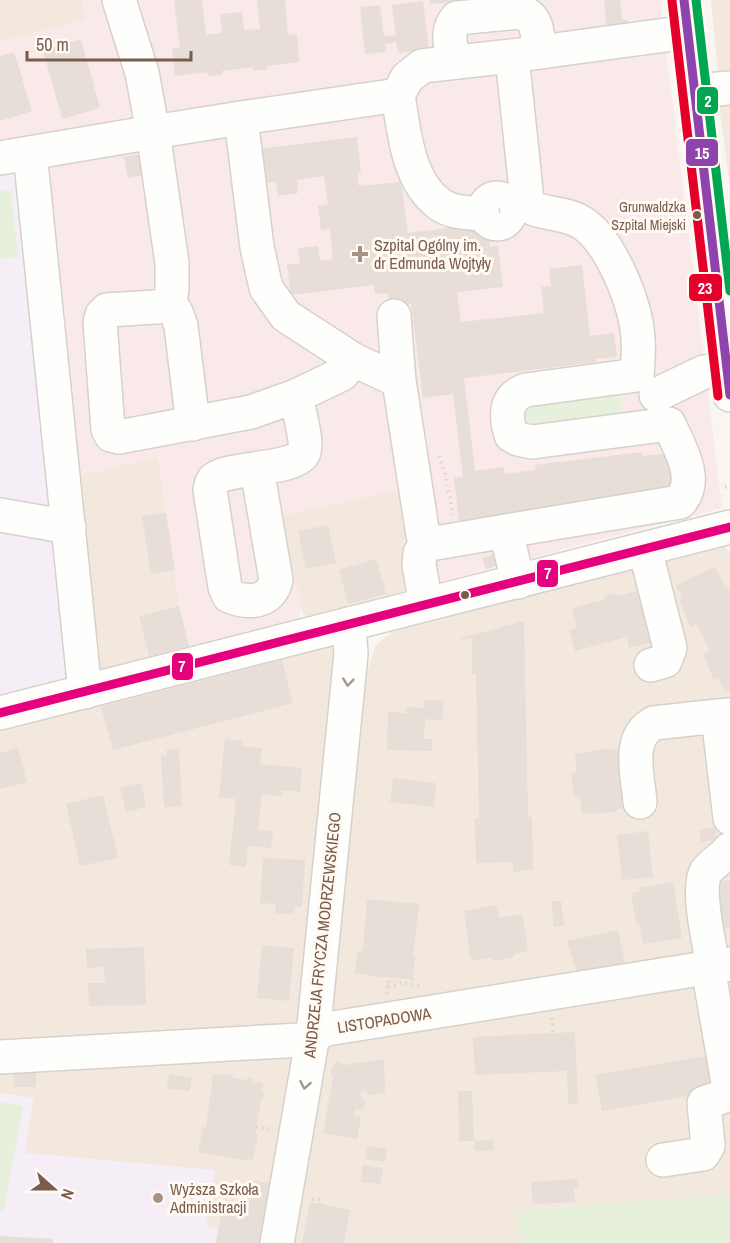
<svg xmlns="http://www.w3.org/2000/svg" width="730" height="1243" viewBox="0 0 730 1243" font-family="'Archivo Narrow',sans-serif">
	<rect width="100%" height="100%" fill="#f9f5f0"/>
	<g fill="#f2e8de">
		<polygon points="0,0 81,0 86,19 0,42"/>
		<polygon points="711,0 730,0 730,71 718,73"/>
		<polygon points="730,104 730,186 719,105"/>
		<polygon points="158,456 179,606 190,648 91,675 75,491 81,475"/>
		<polygon points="398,489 416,588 304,617 279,517"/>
		<polygon points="724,547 730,552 730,948 341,1011 335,1010 332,1006 366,675 376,645 392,632"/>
		<polygon points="330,646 338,655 299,1021 295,1025 0,1050 0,732 90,707"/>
		<polygon points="730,982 730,1195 516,1210 519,1243 289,1243 325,1051 330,1046"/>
		<polygon points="293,1052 263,1236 206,1227 214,1170 24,1153 33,1098 0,1093 0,1067"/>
	</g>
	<g fill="#f6eef6">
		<polygon points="17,165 79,676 0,697 0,169"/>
		<polygon points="0,1093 33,1098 25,1153 215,1170 206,1227 219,1228 262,1243 0,1243"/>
	</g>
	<polygon fill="#fae9e9" points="81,0 660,0 722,508 416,588 398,490 279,517 303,611 298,612 300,619 190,648 179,606 158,456 81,475 75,491 17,166 0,169 0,42 85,19"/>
	<g fill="#e7f0db">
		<polygon points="11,190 18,257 0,259 0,191"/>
		<polygon points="615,393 621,397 623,406 618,415 532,427 526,419 525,409 533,401"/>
		<polygon points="0,1102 23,1106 4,1211 0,1210"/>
		<polygon points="730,1195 730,1243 519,1243 516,1210"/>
	</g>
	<g fill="#e6ded7">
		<polygon points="174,0 202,0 206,35 222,33 220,14 242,12 244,30 260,29 257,0 285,0 288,35 297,34 299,62 267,66 267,69 254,71 253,67 222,71 222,75 208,76 208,72 175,76 172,49 180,48"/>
		<polygon points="429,0 454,0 454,2 430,4"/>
		<polygon points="604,0 620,0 622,20 628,20 629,31 607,34"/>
		<polygon points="423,1 429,49 398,53 396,42 385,44 386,52 365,54 360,7 380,5 384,36 396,35 392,5"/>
		<polygon points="81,39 100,108 62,119 43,50"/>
		<polygon points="14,52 32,111 0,121 0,56"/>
		<polygon points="357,137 361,173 357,173 359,186 401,182 408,233 488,223 490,247 498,246 503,287 457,292 461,322 544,313 541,287 551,286 549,269 582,265 590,336 614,333 617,357 596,359 596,362 464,378 475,471 504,467 505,474 536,470 535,465 642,452 643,456 669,453 674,495 459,521 454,478 463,477 453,394 423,398 411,304 390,306 388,293 375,294 374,285 291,295 287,265 300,263 298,248 318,246 320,261 333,259 330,229 321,230 318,206 328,205 324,176 297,180 298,193 278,196 276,182 262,184 258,149"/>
		<polygon points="148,153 151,174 128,178 124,157"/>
		<polygon points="166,513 175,570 151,574 142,516"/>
		<polygon points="328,525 336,563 306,569 298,531"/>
		<polygon points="495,554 498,566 486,569 482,558"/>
		<polygon points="376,559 386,594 348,604 339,570"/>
		<polygon points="715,567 724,585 726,584 730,592 730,690 725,692 718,678 714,680 703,654 710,651 697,624 691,627 679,600 682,598 676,585"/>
		<polygon points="640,590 654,642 629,648 626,637 575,651 569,630 577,628 572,608 603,600 605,596 613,593 618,596"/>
		<polygon points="179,606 189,646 149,656 139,616"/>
		<polygon points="524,621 528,817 532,817 533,869 513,872 513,862 476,863 475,818 479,818 476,674 471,674 472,672 472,638 462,640 462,638"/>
		<polygon points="282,660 293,703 113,750 101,707"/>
		<polygon points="425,700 444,701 442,721 425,719 424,739 432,739 432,751 387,750 388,712 406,713 407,707 424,708"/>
		<polygon points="225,739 242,741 241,746 262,748 260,764 302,768 300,792 282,790 281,796 262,794 258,830 273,832 271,848 248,846 246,867 229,865 236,799 219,797"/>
		<polygon points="18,748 27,782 0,789 0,753"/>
		<polygon points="610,748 610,750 622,749 629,808 617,809 617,812 582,814 580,796 574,797 571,773 577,772 575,754"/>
		<polygon points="179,749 182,806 164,807 161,756 167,755 166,750"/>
		<polygon points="393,778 436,783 434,807 390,802"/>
		<polygon points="141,783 146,807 126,812 120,787"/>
		<polygon points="103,795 118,858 80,866 66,804"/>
		<polygon points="715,827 717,840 701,842 699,830"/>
		<polygon points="648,831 653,877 622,880 617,835"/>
		<polygon points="263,858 305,860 302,907 295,907 294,914 275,913 276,904 260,903"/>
		<polygon points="730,880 730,928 716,930 710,883"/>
		<polygon points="673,882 682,938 643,944 639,923 636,924 631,893 640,892 639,888"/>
		<polygon points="367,899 419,904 413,956 415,957 413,977 415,980 413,981 410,979 368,976 368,975 355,973 357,951 363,951"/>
		<polygon points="551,901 561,901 564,926 554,927"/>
		<polygon points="496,905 499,918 522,914 527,939 526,939 528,951 514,954 514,957 492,961 492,957 474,961 470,956 464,911"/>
		<polygon points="618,930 625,963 577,973 567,941"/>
		<polygon points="262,945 294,948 289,1001 257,998"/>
		<polygon points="144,947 146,1005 89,1006 88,983 105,983 104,967 87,968 86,949"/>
		<polygon points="575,1032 578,1103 568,1104 567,1071 475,1075 473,1037"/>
		<polygon points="716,1054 722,1090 602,1111 595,1075"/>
		<polygon points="384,1059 385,1093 368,1095 366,1090 360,1092 360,1096 366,1101 364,1107 360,1110 355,1109 354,1115 361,1116 357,1139 323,1133 333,1077 331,1073 332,1066 337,1062 345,1065"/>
		<rect x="14" y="1072" width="22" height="15"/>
		<polygon points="169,1074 192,1078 190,1091 167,1088"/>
		<polygon points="213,1074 228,1076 228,1074 233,1075 233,1078 248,1080 248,1077 252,1078 252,1081 263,1083 262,1091 265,1091 264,1097 262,1097 255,1133 258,1134 253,1160 248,1159 248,1161 198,1152 203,1127 206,1127"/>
		<polygon points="458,1091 472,1091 474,1141 459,1141"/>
		<polygon points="493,1140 494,1150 475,1151 474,1141"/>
		<polygon points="367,1146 387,1149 385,1162 365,1159"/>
		<polygon points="363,1165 383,1168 380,1184 361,1182"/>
		<polygon points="247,1179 272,1184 262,1243 216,1243 222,1209 241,1212"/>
		<polygon points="577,1179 578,1189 574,1189 575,1202 533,1204 531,1182"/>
		<polygon points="310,1202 350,1210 344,1243 302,1243"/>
		<polygon points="0,1236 53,1239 53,1243 0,1243"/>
	</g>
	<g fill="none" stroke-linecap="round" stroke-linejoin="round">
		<defs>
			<g id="minor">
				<polyline points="119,0 142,73 153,132 241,118"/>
				<polyline points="684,0 730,395"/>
				<polyline points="540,52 688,32"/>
				<path d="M454,62C451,47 445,31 457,18L521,12C539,17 537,36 540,52L512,56"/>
				<polyline points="694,91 730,88"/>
				<path d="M398,95C404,130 407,179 438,203C450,213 469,213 483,214"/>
				<polyline points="30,153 85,692"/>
				<polyline points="0,158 153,132 172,263 172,288 170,306 107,310 102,315 100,322 108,429 111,435 119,437 251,412 296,396 342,374 354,360"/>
				<circle cx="497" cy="211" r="13"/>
				<polyline points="170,306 176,312 181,326 193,424"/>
				<polyline points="394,316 399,381"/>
				<polyline points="656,395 704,372 726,369"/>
				<path d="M257,469L276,580C271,603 248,604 229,596L225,587L210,490C211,485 212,480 216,478C232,467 297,470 304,452C308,441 298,408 296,396"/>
				<polyline points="0,515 69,527"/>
				<path d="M506,531L680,502C700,479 679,447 669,424L532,442L518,439L511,435C505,415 505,398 526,390L637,375C638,363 639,350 638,338C636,305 612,244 584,224C568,213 550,215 532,208L527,200L512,56L422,66L407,78L398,95L241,118L257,247L266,288L286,316L354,360L399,381L423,535L436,543L506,531L518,582"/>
				<polyline points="645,549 670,648 665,661 651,665"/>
				<polyline points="426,604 419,565 420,553 429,541"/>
				<polyline points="0,713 730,527"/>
				<polyline points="730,715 718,716 730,818"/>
				<path d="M640,802C638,776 626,737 654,723L718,716"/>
				<path d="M713,967C710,946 696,889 706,872C712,863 723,858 730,849"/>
				<polyline points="0,1057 300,1040 327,1029 730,964"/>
				<polyline points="663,1160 703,1154 708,1146 704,1103 730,1094 708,968"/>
				<polyline points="277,1243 313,1035 351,654 349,624"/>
			</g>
		</defs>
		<use href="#minor" stroke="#d7d1cb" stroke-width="36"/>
		<g stroke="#dcd5d0" stroke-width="4" stroke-dasharray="1.5 4.5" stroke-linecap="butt">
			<polyline points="439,456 445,473 453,515"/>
			<polyline points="725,487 730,486"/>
			<polyline points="388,985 395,985 400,983 420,985"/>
			<polyline points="387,994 389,977"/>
			<polyline points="552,1018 554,1033"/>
			<polyline points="256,1127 271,1129"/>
			<polyline points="312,1199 320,1200 321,1205"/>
		</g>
		<use href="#minor" stroke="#fefefd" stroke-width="33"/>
		<defs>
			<polyline id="bus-1" points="0,713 730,527"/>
			<polyline id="bus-2" points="684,0 730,395"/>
			<polyline id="bus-3" points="672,1 718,396"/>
			<polyline id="bus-4" points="696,0 730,291"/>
		</defs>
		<use href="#bus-1" stroke="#fffaf3" stroke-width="14"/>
		<use href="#bus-2" stroke="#fffaf3" stroke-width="14"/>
		<use href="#bus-3" stroke="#fffaf3" stroke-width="14"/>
		<use href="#bus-4" stroke="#fffaf3" stroke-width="14"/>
		<use href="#bus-1" stroke="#e5007d" stroke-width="9"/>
		<use href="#bus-2" stroke="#8e44ad" stroke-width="9"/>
		<use href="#bus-3" stroke="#e4002b" stroke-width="9"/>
		<use href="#bus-4" stroke="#00a651" stroke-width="9"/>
	</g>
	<defs><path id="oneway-chevron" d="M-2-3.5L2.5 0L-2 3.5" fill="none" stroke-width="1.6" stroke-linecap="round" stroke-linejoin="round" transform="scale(1.5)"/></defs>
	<g stroke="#a8958b">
		<use href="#oneway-chevron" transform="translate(348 682) rotate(96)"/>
		<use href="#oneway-chevron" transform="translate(305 1085) rotate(100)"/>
	</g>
	<g fill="#7a5c4d" stroke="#fffaf3" stroke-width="2">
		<circle cx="697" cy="215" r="5"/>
		<circle cx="465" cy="595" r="5"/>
	</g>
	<g fill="#a69286" stroke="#fffaf3" stroke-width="2">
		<path d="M357 245h6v6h6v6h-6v6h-6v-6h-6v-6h6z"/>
		<circle cx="158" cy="1198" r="6"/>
	</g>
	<g text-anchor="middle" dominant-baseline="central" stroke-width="6" stroke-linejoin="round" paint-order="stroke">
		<g font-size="14" fill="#7a5c4d" stroke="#fffaf3" text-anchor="end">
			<text x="686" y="207">Grunwaldzka<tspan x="686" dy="18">Szpital Miejski</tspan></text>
		</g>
		<g font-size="16" fill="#7a5c4d" stroke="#fffaf3" text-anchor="start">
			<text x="374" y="245">Szpital Ogólny im.<tspan x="374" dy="18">dr Edmunda Wojtyły</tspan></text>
			<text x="170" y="1189">Wyższa Szkoła<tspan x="170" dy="18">Administracji</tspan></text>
		</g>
		<g font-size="16" fill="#7a5c4d" stroke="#fffaf3">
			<text transform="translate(322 935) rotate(-84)">ANDRZEJA FRYCZA MODRZEWSKIEGO</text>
			<text transform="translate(384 1020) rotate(-9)">LISTOPADOWA</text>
		</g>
	</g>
	<g stroke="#fffaf3" stroke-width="2">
		<rect x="696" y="86" width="23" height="29" rx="6" fill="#00a651"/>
		<rect x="685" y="138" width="34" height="29" rx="6" fill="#8e44ad"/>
		<rect x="688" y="273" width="35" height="29" rx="6" fill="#e4002b"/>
		<rect x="536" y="559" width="23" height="29" rx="6" fill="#e5007d"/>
		<rect x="171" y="652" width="23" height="29" rx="6" fill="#e5007d"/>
	</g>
	<g font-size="16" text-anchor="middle" font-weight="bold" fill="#fff">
		<text x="708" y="107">2</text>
		<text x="702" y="159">15</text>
		<text x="705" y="294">23</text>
		<text x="548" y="579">7</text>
		<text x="182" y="672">7</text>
	</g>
	<g transform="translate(54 1189) rotate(111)" stroke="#fffaf3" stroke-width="4.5" paint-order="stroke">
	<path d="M0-4.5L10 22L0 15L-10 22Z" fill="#7a5c4d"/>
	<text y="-9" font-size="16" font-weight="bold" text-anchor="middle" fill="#7a5c4d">N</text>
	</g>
	<path d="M27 51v9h164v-9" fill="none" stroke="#7a5c4d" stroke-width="3"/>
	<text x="36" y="51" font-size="18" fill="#7a5c4d" stroke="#fffaf3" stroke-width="4.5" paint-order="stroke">50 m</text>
</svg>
